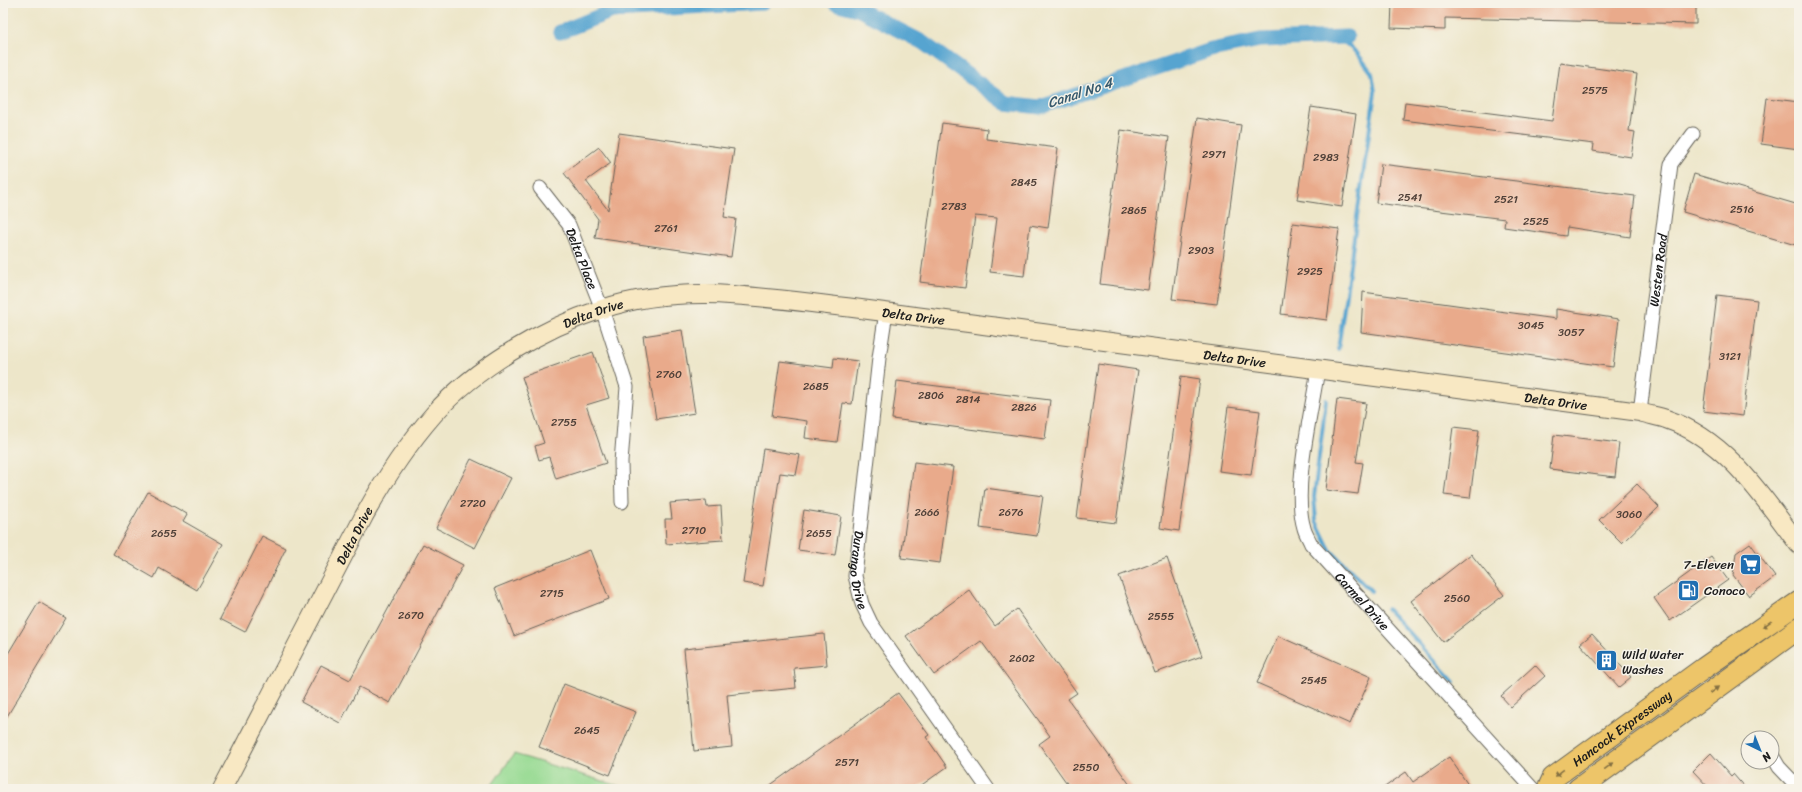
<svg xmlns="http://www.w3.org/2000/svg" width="1802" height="792" viewBox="0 0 1802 792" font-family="Sriracha,sans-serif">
	<rect width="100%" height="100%" fill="#f7f3e8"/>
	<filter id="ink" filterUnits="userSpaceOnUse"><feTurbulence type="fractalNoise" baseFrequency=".025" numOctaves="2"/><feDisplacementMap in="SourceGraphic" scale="8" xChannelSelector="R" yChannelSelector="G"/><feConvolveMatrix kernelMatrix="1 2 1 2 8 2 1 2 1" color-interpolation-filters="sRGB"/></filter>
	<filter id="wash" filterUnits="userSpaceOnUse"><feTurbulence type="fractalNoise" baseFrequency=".012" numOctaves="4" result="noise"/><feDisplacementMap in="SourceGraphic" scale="16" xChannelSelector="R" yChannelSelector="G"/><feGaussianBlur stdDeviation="0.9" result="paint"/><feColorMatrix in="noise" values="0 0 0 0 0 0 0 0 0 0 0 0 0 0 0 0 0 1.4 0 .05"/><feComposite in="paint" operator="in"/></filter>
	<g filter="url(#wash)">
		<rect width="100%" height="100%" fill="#ede6c9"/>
		<polygon fill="#96da92" stroke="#597b57" points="514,754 629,789 489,789"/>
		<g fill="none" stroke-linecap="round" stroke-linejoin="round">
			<g stroke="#56a4d0" stroke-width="4">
				<polyline points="1338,37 1357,53 1372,73 1375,92 1338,349"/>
				<polyline points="1326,400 1314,497 1316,521 1330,550 1371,591"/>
				<polyline points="1387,609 1454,682"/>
			</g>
			<g stroke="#56a4d0" stroke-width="15">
				<polyline points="835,3 858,9 922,42 1006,103 1040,107 1211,50 1260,40 1347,37"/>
				<polyline points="560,32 612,11 763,3"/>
			</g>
		</g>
		<g id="blocks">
			<g fill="#e9aa8b">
				<polygon points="1392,3 1696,3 1696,24 1445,18 1445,30 1391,28"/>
				<polygon points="1560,63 1637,74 1629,131 1635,132 1631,157 1593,151 1594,144 1403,120 1405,102 1552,121"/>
				<polygon points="1767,98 1799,102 1799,149 1761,144"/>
				<polygon points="1311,107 1356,114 1342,207 1297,200"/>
				<polygon points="1197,118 1241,125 1217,304 1172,299"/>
				<polygon points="942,123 987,129 986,139 1058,148 1048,228 1030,225 1024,276 990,272 997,218 975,216 965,288 920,282"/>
				<polygon points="1121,130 1169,137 1148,290 1100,284"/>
				<polygon points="619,133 734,149 724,217 736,219 731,257 595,238 598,219 564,173 599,147 611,163 586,181 608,210"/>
				<polygon points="1381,164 1635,196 1630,237 1567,227 1566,236 1504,227 1505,219 1376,203"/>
				<polygon points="1694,174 1799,205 1799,246 1683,212"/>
				<polygon points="1293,223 1339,229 1327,320 1281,314"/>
				<polygon points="1363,292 1556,319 1556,309 1619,319 1613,367 1361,332"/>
				<polygon points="1717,295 1757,300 1743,416 1703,411"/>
				<polygon points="682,330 695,413 656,419 643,336"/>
				<polygon points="593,352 609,398 586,405 606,463 556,479 549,457 539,460 535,446 544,443 522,377"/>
				<polygon points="834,358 858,361 852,404 843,403 837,442 805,438 807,421 772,416 780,361 833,368"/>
				<polygon points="1098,364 1138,370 1116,523 1077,518"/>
				<polygon points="1181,376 1200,379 1179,531 1160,528"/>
				<polygon points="897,381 1050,400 1045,439 892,419"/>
				<polygon points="1337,399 1366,403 1356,462 1363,463 1358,494 1326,490"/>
				<polygon points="1228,407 1260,411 1251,475 1219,471"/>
				<polygon points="1453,427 1479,430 1470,498 1444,495"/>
				<polygon points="1554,435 1619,443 1615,477 1550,469"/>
				<polygon points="763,449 800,455 796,475 780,473 763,586 743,583"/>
				<polygon points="471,459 511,478 475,548 436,528"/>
				<polygon points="914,462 953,467 940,563 901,558"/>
				<polygon points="1637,484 1659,507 1622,543 1599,520"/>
				<polygon points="985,488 1043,496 1037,536 980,528"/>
				<polygon points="148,492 187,514 183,521 223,544 197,590 159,568 154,578 113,554"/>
				<polygon points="706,500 707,507 721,506 723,540 666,544 665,519 672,519 670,503"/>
				<polygon points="804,510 841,516 835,555 798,550"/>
				<polygon points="262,536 286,548 245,632 220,619"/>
				<polygon points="1750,543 1775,577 1749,596 1733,575 1736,553"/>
				<polygon points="423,544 463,565 390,703 359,687 340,723 301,702 321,665 350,680"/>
				<polygon points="590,550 609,599 514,636 495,588"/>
				<polygon points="1471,554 1504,595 1443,642 1411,601"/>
				<polygon points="1711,557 1728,580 1670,621 1654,598"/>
				<polygon points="1167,558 1202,656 1155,673 1119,576"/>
				<polygon points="969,590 995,626 1017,609 1077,693 1068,699 1133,789 1071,789 1039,744 1050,736 981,641 934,675 906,636"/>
				<polygon points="39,602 66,618 3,723 3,662"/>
				<polygon points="824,634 827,665 794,668 796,688 727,695 732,747 694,751 684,649"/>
				<polygon points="1592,634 1631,677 1619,687 1580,644"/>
				<polygon points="1278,636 1371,677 1350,724 1257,683"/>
				<polygon points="1535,665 1545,676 1511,707 1501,696"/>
				<polygon points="564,684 636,712 610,775 539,747"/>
				<polygon points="898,693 929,735 926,737 947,767 916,789 765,789"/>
				<polygon points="1711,753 1731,776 1733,774 1746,789 1710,789 1693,771"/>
				<polygon points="1449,757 1471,789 1382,789 1406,772 1413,782"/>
			</g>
		</g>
	</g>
	<g filter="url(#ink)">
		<use href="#blocks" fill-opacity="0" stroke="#656359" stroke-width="1"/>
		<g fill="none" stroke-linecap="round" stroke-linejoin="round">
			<defs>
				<g id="minor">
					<path id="s1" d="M540,188L569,225L602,309L627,387L621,462L622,502"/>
					<path id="s2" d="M886,312L879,358L855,576L862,604L871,623L988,789"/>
					<path id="s3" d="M1318,369C1312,411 1292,489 1304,528C1305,533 1309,539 1311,544L1533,789"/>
					<path id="s4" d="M1640,412L1671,164L1693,134"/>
					<polyline points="1772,755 1779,767 1799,788"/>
				</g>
				<g id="secondary">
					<path id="s5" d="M222,789L364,516C384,480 406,446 434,414C475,368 543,328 602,309C675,285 745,295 820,304C879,311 938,319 998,327C1212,355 1426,384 1640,412C1648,415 1658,416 1666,419C1727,440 1762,496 1799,545"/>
				</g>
				<g id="primary">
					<path id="s6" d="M1548,789L1553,778L1704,668L1799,602"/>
					<polyline points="1578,789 1799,628"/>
				</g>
			</defs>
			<use href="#minor" stroke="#656359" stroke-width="15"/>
			<use href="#secondary" stroke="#656359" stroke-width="20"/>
			<use href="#primary" stroke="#656359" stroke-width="23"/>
			<use href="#minor" stroke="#fff" stroke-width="13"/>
			<use href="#secondary" stroke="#f8e8c3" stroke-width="18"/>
			<use href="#primary" stroke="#edc569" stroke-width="21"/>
		</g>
		<defs><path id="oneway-solid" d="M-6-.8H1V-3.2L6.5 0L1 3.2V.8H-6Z"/></defs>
		<g fill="#847042">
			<use href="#oneway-solid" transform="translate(1767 624) rotate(145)"/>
			<use href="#oneway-solid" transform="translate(1714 690) rotate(-36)"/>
			<use href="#oneway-solid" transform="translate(1609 766) rotate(-36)"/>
			<use href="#oneway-solid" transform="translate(1559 773) rotate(144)"/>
		</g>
	</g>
	<defs>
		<symbol id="supermarket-square" viewBox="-11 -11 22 22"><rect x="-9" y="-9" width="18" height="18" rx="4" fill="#1f6fb2" stroke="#f7f3e8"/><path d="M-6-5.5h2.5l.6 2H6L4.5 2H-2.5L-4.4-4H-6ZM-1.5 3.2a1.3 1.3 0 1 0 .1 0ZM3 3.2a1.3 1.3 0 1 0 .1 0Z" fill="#fff"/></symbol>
		<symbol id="fuel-square" viewBox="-11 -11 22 22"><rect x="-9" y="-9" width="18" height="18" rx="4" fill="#1f6fb2" stroke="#f7f3e8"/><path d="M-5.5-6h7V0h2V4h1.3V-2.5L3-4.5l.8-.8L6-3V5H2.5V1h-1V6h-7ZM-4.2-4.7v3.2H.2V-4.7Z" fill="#fff"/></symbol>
		<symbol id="building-square" viewBox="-11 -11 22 22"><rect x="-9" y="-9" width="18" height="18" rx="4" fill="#1f6fb2" stroke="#f7f3e8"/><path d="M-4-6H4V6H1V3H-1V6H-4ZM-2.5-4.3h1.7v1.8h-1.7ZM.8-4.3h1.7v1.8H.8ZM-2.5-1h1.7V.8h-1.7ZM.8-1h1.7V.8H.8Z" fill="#fff"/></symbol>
	</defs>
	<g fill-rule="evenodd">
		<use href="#supermarket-square" x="1738" y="552" width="25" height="25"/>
		<use href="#fuel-square" x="1676" y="578" width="25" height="25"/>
		<use href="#building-square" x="1594" y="648" width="25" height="25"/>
	</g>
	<g text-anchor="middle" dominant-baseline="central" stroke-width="3" stroke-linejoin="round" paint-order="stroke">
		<g font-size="11" fill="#4f4038">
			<text x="1595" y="90">2575</text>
			<text x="1214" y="154">2971</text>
			<text x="1326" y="157">2983</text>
			<text x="1024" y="182">2845</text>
			<text x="1410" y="197">2541</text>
			<text x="1506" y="199">2521</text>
			<text x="954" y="206">2783</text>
			<text x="1742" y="209">2516</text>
			<text x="1134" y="210">2865</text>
			<text x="1536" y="221">2525</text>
			<text x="666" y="228">2761</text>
			<text x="1201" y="250">2903</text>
			<text x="1310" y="271">2925</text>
			<text x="1531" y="325">3045</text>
			<text x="1571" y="332">3057</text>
			<text x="1730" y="356">3121</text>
			<text x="669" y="374">2760</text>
			<text x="816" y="386">2685</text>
			<text x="931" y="395">2806</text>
			<text x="968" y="399">2814</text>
			<text x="1024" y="407">2826</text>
			<text x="564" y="422">2755</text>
			<text x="473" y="503">2720</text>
			<text x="927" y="512">2666</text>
			<text x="1011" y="512">2676</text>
			<text x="1629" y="514">3060</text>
			<text x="694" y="530">2710</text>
			<text x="164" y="533">2655</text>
			<text x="819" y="533">2655</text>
			<text x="552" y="593">2715</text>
			<text x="1457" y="598">2560</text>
			<text x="411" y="615">2670</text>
			<text x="1161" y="616">2555</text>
			<text x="1022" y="658">2602</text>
			<text x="1314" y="680">2545</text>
			<text x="587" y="730">2645</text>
			<text x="847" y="762">2571</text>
			<text x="1086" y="767">2550</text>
		</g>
		<g font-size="13" fill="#1c1c1c" stroke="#f7f3e8">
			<text stroke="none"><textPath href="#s1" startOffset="83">Delta Place</textPath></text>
			<text stroke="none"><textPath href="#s4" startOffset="143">Westen Road</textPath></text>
			<text stroke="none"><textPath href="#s5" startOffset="622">Delta Drive</textPath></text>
			<text stroke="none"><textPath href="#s5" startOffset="946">Delta Drive</textPath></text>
			<text stroke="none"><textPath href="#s5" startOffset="1270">Delta Drive</textPath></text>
			<text stroke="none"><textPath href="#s5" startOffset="1594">Delta Drive</textPath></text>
			<text stroke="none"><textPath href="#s5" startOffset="286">Delta Drive</textPath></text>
			<text stroke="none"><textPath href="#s2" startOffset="260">Durango Drive</textPath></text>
			<text stroke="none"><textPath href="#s3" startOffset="255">Carmel Drive</textPath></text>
			<text stroke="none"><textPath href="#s6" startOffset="97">Hancock Expressway</textPath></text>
		</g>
		<g font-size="13" fill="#1c1c1c" stroke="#f7f3e8" text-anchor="start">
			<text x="1734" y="564" text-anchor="end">7-Eleven</text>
			<text x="1704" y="590">Conoco</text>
			<text x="1622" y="654">Wild Water<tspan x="1622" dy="15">Washes</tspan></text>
		</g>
		<g font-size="14" font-style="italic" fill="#36596d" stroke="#f7f3e8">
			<text transform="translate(1080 93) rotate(-18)">Canal No 4</text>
		</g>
	</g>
	<rect width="1802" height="792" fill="none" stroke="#f7f3e8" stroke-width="16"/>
	<g transform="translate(1760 750) rotate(137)"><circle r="19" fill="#f7f3e8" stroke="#9f9d96"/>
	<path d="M0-3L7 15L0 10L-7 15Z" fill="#1f6fb2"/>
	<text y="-6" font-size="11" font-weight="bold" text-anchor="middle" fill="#1c1c1c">N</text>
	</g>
</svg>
